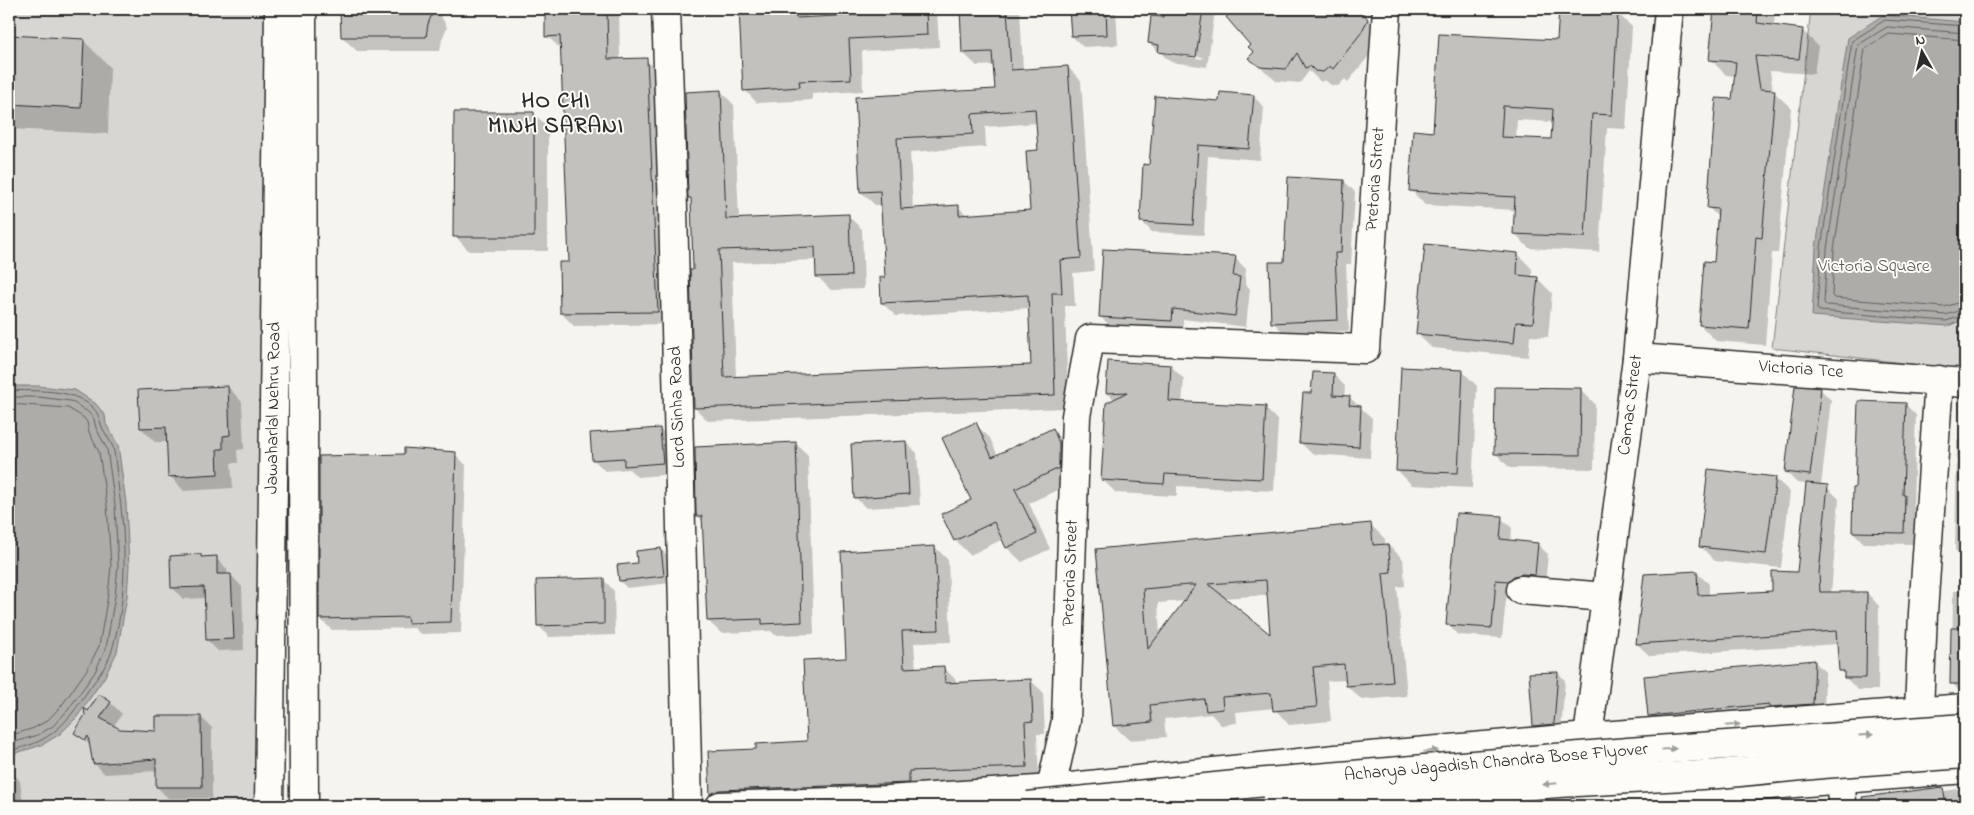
<svg xmlns="http://www.w3.org/2000/svg" width="1974" height="815" viewBox="0 0 1974 815" font-family="'Indie Flower',sans-serif">
	<rect width="100%" height="100%" fill="#f5f4ef"/>
	<filter id="ink" filterUnits="userSpaceOnUse"><feTurbulence type="fractalNoise" baseFrequency=".02" numOctaves="2"/><feDisplacementMap in="SourceGraphic" scale="10" xChannelSelector="R" yChannelSelector="G"/><feConvolveMatrix kernelMatrix="1 2 1 2 8 2 1 2 1" color-interpolation-filters="sRGB"/></filter>
	<g filter="url(#ink)">
		<g fill="#d7d6d2" stroke="#81807e">
			<polygon points="9,9 288,9 290,320 283,806 9,806"/>
			<polygon points="1811,9 1965,9 1965,370 1772,348"/>
		</g>
		<g fill="#adaca9" stroke="#797877">
			<polygon points="1883,15 1965,22 1965,319 1948,326 1812,316 1816,248 1848,38"/>
			<polygon points="9,386 39,386 75,390 95,403 105,415 106,424 118,445 126,503 129,566 127,597 117,652 104,678 77,717 60,734 42,745 9,755"/>
		</g>
		<g fill="#0003" fill-rule="evenodd">
			<polygon points="341,9 437,9 447,27 442,39 440,51 357,51 342,37"/>
			<polygon points="546,9 619,9 620,60 646,60 659,72 670,324 574,326 561,313 570,263 561,49 547,36"/>
			<polygon points="740,9 807,9 807,19 858,17 857,9 937,9 939,47 862,51 863,91 812,94 812,100 757,103 745,90"/>
			<path d="M961,9H1020L1023,70L1068,67L1081,81L1094,271L1073,273L1075,306H1065L1068,408L708,421L695,408V271L692,200L689,197L721,91L734,105L739,220L848,216L862,229L864,289L831,290L818,277L817,260L732,263L736,378L1032,367L1030,308L896,316L882,303L886,278L882,205H875L861,192L856,98L996,90L995,65L977,66L963,53ZM1037,123L1039,151L1032,211L967,215L958,207L913,209L910,152L986,147L985,127Z"/>
			<polygon points="1071,9 1116,9 1118,45 1083,47 1072,36"/>
			<path d="M1180,9H1213L1215,11L1207,67L1171,62L1149,43L1164,19L1179,13ZM1164,51L1203,57L1202,59L1167,54Z"/>
			<polygon points="1237,9 1295,9 1302,16 1306,9 1359,9 1382,34 1375,48 1348,82 1345,79 1338,86 1331,85 1325,80 1321,82 1309,71 1300,83 1276,81 1250,58 1256,53 1252,45 1228,17"/>
			<polygon points="1716,9 1775,9 1774,27 1802,30 1818,46 1814,74 1770,71 1773,91 1791,108 1778,253 1772,253 1765,345 1716,341 1700,325 1715,263 1719,218 1708,207 1734,101 1736,76 1726,75 1710,59"/>
			<path d="M1617,13L1632,27L1626,129L1607,128L1599,252L1529,248L1514,233L1515,210L1425,205L1411,190L1434,133L1558,42ZM1517,120L1553,122L1552,141L1516,139Z"/>
			<polygon points="9,36 83,40 110,67 108,134 9,129"/>
			<polygon points="1253,96 1264,107 1260,160 1208,156 1204,235 1152,232 1141,221 1151,166 1220,102"/>
			<polygon points="533,113 548,127 548,251 469,251 455,236"/>
			<polygon points="1344,181 1355,192 1351,264 1346,264 1349,331 1284,333 1273,322 1285,263"/>
			<polygon points="1518,254 1532,269 1532,277 1537,278 1552,293 1548,337 1530,336 1528,357 1432,348 1417,334"/>
			<polygon points="1235,258 1246,269 1245,283 1250,289 1246,327 1183,319 1183,331 1112,328 1100,316"/>
			<polygon points="1171,366 1184,379 1182,403 1265,408 1278,421 1274,491 1177,486 1177,496 1116,493 1103,480 1115,400 1107,393"/>
			<polygon points="1463,372 1477,386 1472,488 1412,485 1397,470"/>
			<polygon points="1314,374 1334,375 1345,386 1344,397 1349,397 1372,418 1370,458 1312,454 1301,443 1312,395"/>
			<polygon points="228,387 242,402 244,449 237,450 238,463 231,463 233,488 184,491 170,476 168,442 155,442 141,428"/>
			<polygon points="1580,389 1595,404 1594,469 1510,468 1495,453"/>
			<polygon points="1820,389 1831,400 1821,486 1827,487 1839,499 1831,593 1867,593 1879,606 1878,690 1858,690 1846,678 1846,675 1840,670 1838,644 1650,656 1637,644 1696,572 1709,584 1709,595 1773,592 1799,574 1807,484 1797,483 1786,472"/>
			<polygon points="1905,404 1916,415 1913,506 1915,508 1914,544 1864,543 1853,532 1857,489"/>
			<polygon points="975,424 990,438 998,456 1052,430 1067,445 1073,483 1029,503 1050,549 1022,562 1007,548 1003,539 970,555 955,540 973,500"/>
			<polygon points="660,429 671,440 673,474 637,477 629,469 605,471 594,460"/>
			<polygon points="1957,440 1965,440 1965,560 1955,550"/>
			<polygon points="906,442 917,453 920,505 866,508 855,497"/>
			<polygon points="795,443 808,455 814,634 775,635 771,631 721,633 708,621 704,522 698,516"/>
			<polygon points="455,454 466,465 461,633 420,634 414,628 332,630 320,619"/>
			<polygon points="1775,478 1790,492 1781,568 1715,561 1700,546"/>
			<polygon points="1501,518 1512,528 1511,541 1537,544 1548,554 1545,585 1519,591 1507,590 1502,638 1458,635 1447,624"/>
			<path d="M1370,524L1385,539V545H1388L1403,559L1405,586L1397,587L1407,696L1362,700L1347,686L1346,680L1327,681L1331,721L1289,725L1274,708L1236,712L1237,723L1221,725L1211,714L1164,719L1166,737L1129,740L1114,726L1097,550ZM1268,595L1271,637L1223,598ZM1185,601L1160,635L1158,603Z"/>
			<polygon points="935,547 948,560 951,642 914,643 916,669 943,667 956,680 956,684 1030,680 1043,692 1045,734 1037,734 1039,779 921,784 921,795 723,806 711,794 757,750 808,743 847,660"/>
			<polygon points="661,549 668,556 671,583 627,588 620,581 639,564"/>
			<polygon points="200,556 203,559 216,558 227,569 228,576 231,575 242,587 244,650 218,651 207,640 206,598 183,599 172,587"/>
			<polygon points="603,579 614,591 615,635 549,637 538,625"/>
			<polygon points="1953,591 1965,591 1965,697 1952,683"/>
			<polygon points="1814,661 1825,672 1824,715 1660,726 1649,715"/>
			<polygon points="1558,673 1565,680 1561,731 1542,733 1534,726"/>
			<polygon points="111,703 122,714 113,727 120,731 157,732 201,717 212,728 212,798 168,798 157,787 157,771 105,774 94,763 91,746 76,732 88,712"/>
			<polygon points="13,773 20,781 23,804 9,805 9,774"/>
			<polygon points="1942,788 1945,791 1965,788 1965,806 1863,806 1862,798"/>
		</g>
		<g fill="none" stroke-linecap="round" stroke-linejoin="round">
			<g stroke="#5f5f5d" stroke-width="1">
				<polyline points="1965,26 1885,20 1852,41 1821,248 1817,309 1820,311 1946,321 1965,315"/>
				<polyline points="1965,33 1887,27 1858,45 1827,249 1824,303 1826,305 1946,315 1965,309"/>
				<polyline points="1965,40 1889,34 1865,49 1834,250 1832,296 1834,298 1944,307 1965,301"/>
				<path d="M9,390C36,392 70,387 92,407C99,413 99,419 102,427C105,434 110,440 113,447C116,458 116,472 118,484C126,538 128,596 112,650C107,668 93,682 83,698C64,727 45,745 9,750"/>
				<polyline points="9,397 38,397 71,401 88,412 94,419 96,428 107,449 115,505 118,566 115,596 106,648 95,672 68,710 53,726 38,735 9,744"/>
				<polyline points="9,404 68,408 83,417 87,422 89,432 99,452 107,506 111,566 108,595 99,646 88,668 62,705 48,720 34,728 9,736"/>
			</g>
		</g>
		<g fill="#c2c1be" stroke="#2b2b2b" fill-rule="evenodd">
			<polygon points="340,9 434,9 428,24 426,37 341,37"/>
			<polygon points="545,9 607,9 608,59 647,58 658,312 560,313 559,262 569,262 560,36 545,37"/>
			<polygon points="739,9 795,9 796,18 856,15 856,9 926,9 927,35 849,39 851,79 799,81 800,87 743,91"/>
			<path d="M960,9H1007L1011,70L1068,66L1081,258L1060,260L1062,293H1052L1055,395L694,408L690,270H693L691,198H688L685,92L721,90L726,219L849,214L851,276L816,277L815,247L719,250L724,377L1031,365L1028,295L881,303L880,277H885L880,191L860,192L855,97L995,89L992,52L962,53ZM1035,109L1038,150L1026,151L1030,210L959,215V205L901,209L897,138L973,134L972,114Z"/>
			<polygon points="1069,9 1106,9 1107,35 1071,36"/>
			<polygon points="1179,9 1203,9 1196,57 1158,52 1159,45 1148,43 1151,16 1163,17 1164,10 1178,12"/>
			<polygon points="1235,9 1360,9 1368,19 1361,33 1333,69 1330,66 1323,72 1315,71 1310,66 1305,68 1297,53 1286,69 1260,67 1248,58 1254,52 1248,47 1250,45 1226,17"/>
			<path d="M1559,9L1618,11L1612,115L1592,114L1585,237L1513,234L1515,197L1409,191L1413,130L1433,132L1439,34L1557,40ZM1503,106L1553,109L1551,139L1501,137Z"/>
			<polygon points="1714,9 1758,9 1757,23 1803,29 1799,59 1755,56 1760,89 1775,90 1762,238 1756,237 1749,329 1699,325 1704,261 1714,262 1718,209 1707,208 1716,98 1732,99 1736,62 1709,60"/>
			<polygon points="9,35 84,39 81,108 9,104"/>
			<polygon points="1220,92 1254,95 1249,149 1198,145 1193,225 1140,222 1143,164 1149,165 1155,96 1219,101"/>
			<polygon points="454,112 534,112 534,237 453,237"/>
			<polygon points="1288,177 1344,180 1341,253 1335,253 1338,320 1271,323 1269,262 1284,262"/>
			<polygon points="1425,244 1518,253 1517,275 1538,277 1533,323 1516,322 1514,343 1416,334"/>
			<polygon points="1103,249 1236,256 1233,276 1240,277 1235,316 1173,309 1172,321 1099,317"/>
			<polygon points="1108,361 1171,365 1169,401 1266,406 1262,479 1165,474 1164,484 1101,480 1106,403 1128,392 1106,393"/>
			<polygon points="1401,367 1463,370 1458,473 1396,471"/>
			<polygon points="1313,372 1334,373 1333,395 1350,396 1349,405 1361,406 1359,447 1299,443 1303,393 1311,393"/>
			<polygon points="228,386 230,435 223,436 223,449 217,449 218,474 168,477 166,427 140,428 138,390"/>
			<polygon points="1795,386 1821,388 1810,475 1785,472"/>
			<polygon points="1495,387 1581,388 1580,455 1494,454"/>
			<polygon points="1858,401 1906,403 1903,495 1905,495 1904,533 1852,532 1853,488 1855,488"/>
			<polygon points="976,422 992,457 1053,428 1059,443 1059,468 1015,489 1037,534 1006,548 994,522 954,541 941,514 971,500 942,438"/>
			<polygon points="660,428 663,463 624,466 624,458 592,460 590,433"/>
			<polygon points="906,441 909,494 854,498 851,444"/>
			<polygon points="796,442 802,622 762,624 762,619 707,621 702,516 696,516 695,447"/>
			<polygon points="404,448 456,452 451,622 408,623 407,617 319,619 319,456 404,454"/>
			<polygon points="1708,469 1776,477 1766,554 1699,547"/>
			<polygon points="1806,483 1828,485 1819,573 1820,592 1867,592 1866,678 1844,678 1844,671 1839,671 1836,631 1636,644 1644,574 1697,571 1698,595 1772,591 1772,571 1797,572"/>
			<polygon points="1456,513 1502,516 1500,539 1538,543 1535,575 1522,574 1514,576 1508,581 1496,580 1492,628 1446,625"/>
			<path d="M1371,523L1373,545L1388,544L1391,572L1383,573L1393,682L1346,686L1344,664L1313,667L1317,707L1273,711L1271,693L1222,697L1223,709L1206,711L1204,699L1150,705L1152,722L1113,726L1096,549ZM1266,580L1270,634L1208,584ZM1189,585H1196L1148,649L1143,589Z"/>
			<polygon points="935,546 939,630 902,631 904,668 944,666 945,683 1031,679 1033,721 1025,722 1027,767 909,771 909,783 719,790 710,795 708,751 756,749 756,744 807,741 803,660 846,658 841,552"/>
			<polygon points="661,548 664,576 619,581 617,565 637,563 636,551"/>
			<polygon points="201,554 201,557 217,556 217,574 231,574 234,639 206,640 204,587 171,588 170,556"/>
			<polygon points="604,578 604,624 537,626 536,580"/>
			<polygon points="1951,628 1965,628 1965,684 1950,684"/>
			<polygon points="1815,660 1813,704 1769,707 1769,704 1648,716 1644,676"/>
			<polygon points="1558,672 1554,724 1533,726 1529,673"/>
			<polygon points="99,694 111,702 100,718 120,729 156,731 156,716 201,716 202,787 156,787 156,759 93,764 88,736 85,740 74,733 85,715 84,708 88,711"/>
			<polygon points="1943,787 1946,806 1863,806 1862,797"/>
		</g>
		<g fill="none" stroke-linecap="round" stroke-linejoin="round">
			<defs>
				<g id="minor">
					<polyline points="666,9 673,209 688,806"/>
					<polyline points="1637,358 1965,383"/>
					<polyline points="1521,590 1606,597"/>
					<polyline points="1919,710 1923,613 1939,380"/>
					<polyline points="1840,756 1842,806"/>
					<polyline points="1047,806 1066,721 1076,416 1090,339 1365,349 1387,9"/>
				</g>
				<g id="major">
					<polyline points="302,9 304,806"/>
					<polyline points="1588,799 1588,737 1637,358 1669,9"/>
					<polyline points="269,806 279,9"/>
					<polyline points="720,806 888,800 1052,789 1336,759 1588,737 1965,708"/>
					<polyline points="1517,806 1965,769"/>
				</g>
			</defs>
			<use href="#minor" stroke="#2b2b2b" stroke-width="31"/>
			<use href="#major" stroke="#2b2b2b" stroke-width="31"/>
			<use href="#minor" stroke="#fdfcf7" stroke-width="28"/>
			<use href="#major" stroke="#fdfcf7" stroke-width="28"/>
			<defs>
				<g id="highway-bridge">
					<polyline points="1028,806 1255,783 1628,752 1965,728"/>
					<polyline points="1274,806 1559,783 1719,774 1823,764 1965,754"/>
				</g>
			</defs>
			<use href="#highway-bridge" stroke="#2b2b2b" stroke-width="31" stroke-linecap="butt"/>
			<use href="#highway-bridge" stroke="#fdfcf7" stroke-width="28"/>
		</g>
		<defs><path id="oneway-solid" d="M-6-.8H1V-3.2L6.5 0L1 3.2V.8H-6Z" transform="scale(1.25)"/></defs>
		<g fill="#9e9e9b">
			<use href="#oneway-solid" transform="translate(1733 725) rotate(-5)"/>
			<use href="#oneway-solid" transform="translate(1866 735) rotate(-4)"/>
			<use href="#oneway-solid" transform="translate(1669 749) rotate(-4)"/>
			<use href="#oneway-solid" transform="translate(1431 751) rotate(-5)"/>
			<use href="#oneway-solid" transform="translate(1550 784) rotate(175)"/>
		</g>
	</g>
	<g text-anchor="middle" dominant-baseline="central" stroke-width="4" stroke-linejoin="round" paint-order="stroke">
		<g font-size="18" fill="#2b2b2b" stroke="#fdfcf7">
			<text transform="translate(1376 179) rotate(-86)">Pretoria Strret</text>
			<text transform="translate(1801 370) rotate(4)">Victoria Tce</text>
			<text transform="translate(1631 405) rotate(-83)">Camac Street</text>
			<text transform="translate(678 407) rotate(-92)">Lord Sinha Road</text>
			<text transform="translate(274 408) rotate(-89)">Jawaharlal Nehru Road</text>
			<text transform="translate(1071 573) rotate(-88)">Pretoria Street</text>
			<text transform="translate(1496 763) rotate(-5)">Acharya Jagadish Chandra Bose Flyover</text>
		</g>
		<g font-size="18" fill="#565655" stroke="#fdfcf7">
			<text x="1874" y="267">Victoria Square</text>
		</g>
		<g font-size="22" font-weight="bold" letter-spacing="1" fill="#2b2b2b" stroke="#fdfcf7">
			<text x="556" y="102">HO CHI<tspan x="556" dy="25">MINH SARANI</tspan></text>
		</g>
	</g>
	<rect width="1974" height="815" fill="none" stroke="#fdfcf7" stroke-width="30"/>
	<rect x="15" y="15" width="1944" height="785" fill="none" stroke="#2b2b2b" stroke-width="2" filter="url(#ink)"/>
	<g transform="translate(1922 52) rotate(352)" stroke="#fdfcf7" stroke-width="4" paint-order="stroke">
	<path d="M0-4L9 19L0 12L-9 19Z" fill="#2b2b2b"/>
	<text y="-8" font-size="14" font-weight="bold" text-anchor="middle" fill="#2b2b2b">N</text>
	</g>
</svg>
